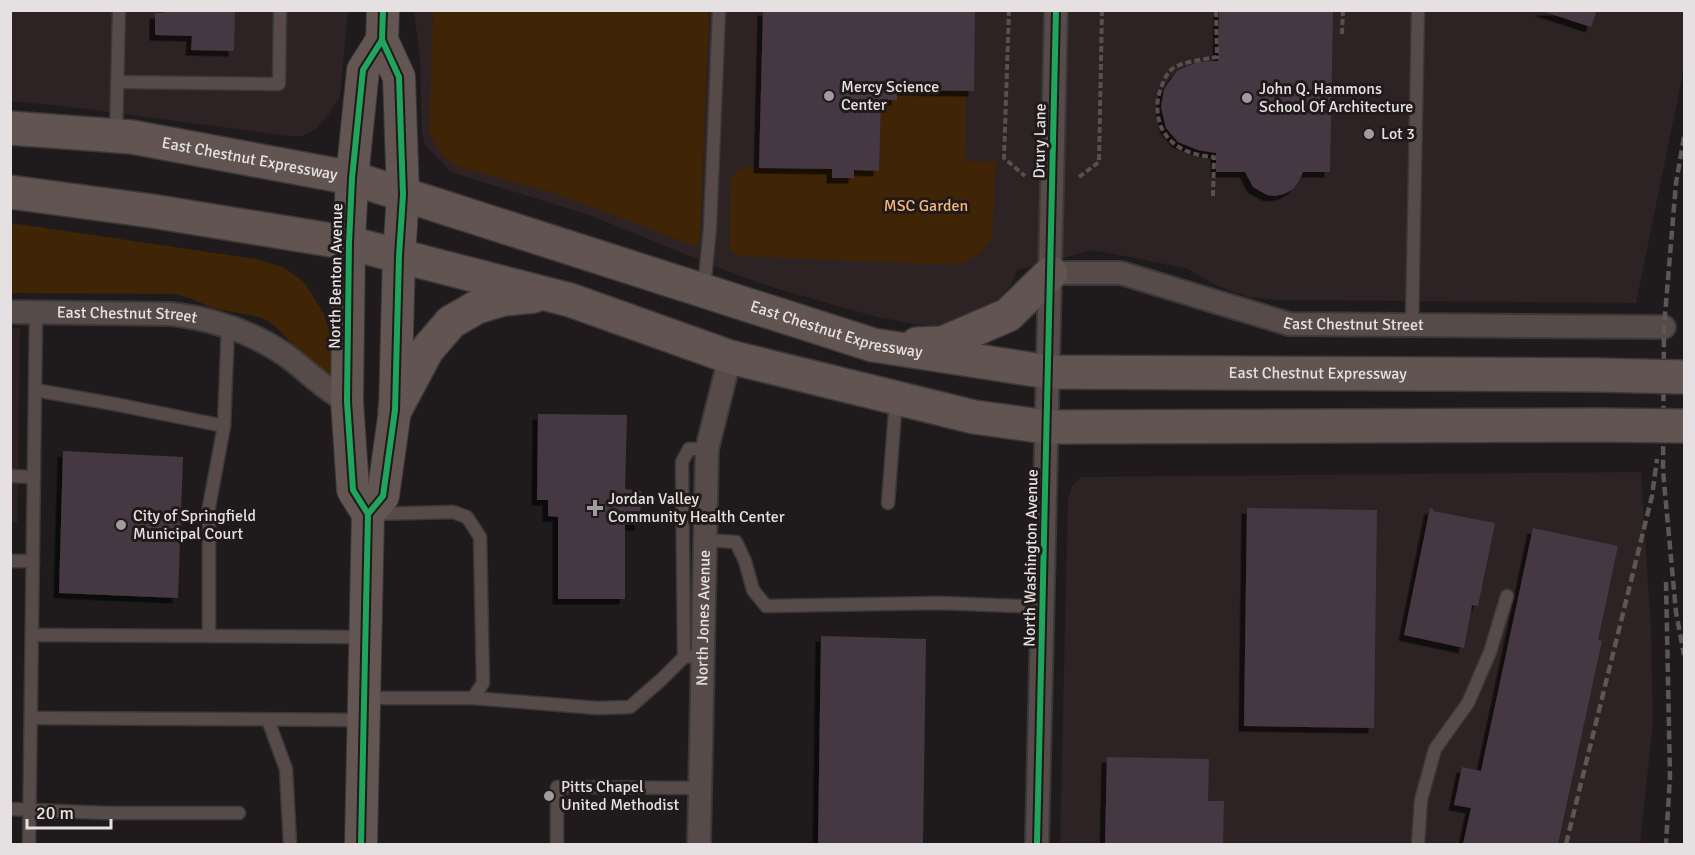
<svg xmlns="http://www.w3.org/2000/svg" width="1695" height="855" viewBox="0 0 1695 855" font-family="Signika,sans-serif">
	<defs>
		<filter id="shadow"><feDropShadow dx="-5.5" dy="5.5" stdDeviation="0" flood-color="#0009"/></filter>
	</defs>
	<rect width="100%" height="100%" fill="#1f1b1c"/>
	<g fill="#2d2224">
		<polygon points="1684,10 1684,68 1636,303 1279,300 1248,297 1218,286 1186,268 1093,250 1017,270 1012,283 994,305 943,326 919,325 873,316 778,289 737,275 589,215 451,172 425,145 422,132 420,60 414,11"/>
		<polygon points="10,11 348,11 340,96 329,114 317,128 303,136 288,136 70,107 11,101"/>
		<polygon points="10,328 20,328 17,523 11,522"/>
		<polygon points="1641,472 1651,630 1653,722 1640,844 1060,844 1068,499 1072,486 1082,477"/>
	</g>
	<g fill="#3f2405">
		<polygon points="433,11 709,11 700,233 697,247 555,193 456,166 441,154 429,132"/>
		<polygon points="897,90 966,91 965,161 996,162 992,237 980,253 960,265 737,256 729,248 731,179 738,169 755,166 759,168 832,169 833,178 854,178 854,170 879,171 881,100 896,100"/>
		<polygon points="11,223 256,259 283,267 304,282 324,314 331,337 334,364 329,378 315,371 279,330 267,320 255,316 212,308 190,298 175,294 11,293"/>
	</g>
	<g fill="#453842" filter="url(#shadow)">
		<polygon points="163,10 235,10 234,51 191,50 192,36 155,35 155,13 163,13"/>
		<polygon points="763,10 975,10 974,91 897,90 897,100 881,100 879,171 854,170 854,178 832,178 832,169 759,168"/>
		<polygon points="1219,10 1333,10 1330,172 1303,172 1299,181 1293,189 1284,194 1275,196 1267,195 1253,187 1245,172 1216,172 1216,153 1198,150 1178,142 1166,128 1161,107 1164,89 1177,71 1197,62 1218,61"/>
		<polygon points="1539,10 1597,10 1591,27"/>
		<polygon points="538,414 627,415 625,489 641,491 640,525 625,525 625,599 558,599 558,517 548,516 548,500 537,500"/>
		<polygon points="63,451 183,457 178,598 59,593"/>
		<polygon points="1247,508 1377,510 1374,728 1244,726"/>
		<polygon points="1430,508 1434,509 1433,511 1495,523 1478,606 1472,605 1464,648 1404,635"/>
		<polygon points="1533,528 1618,546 1598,640 1602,641 1558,844 1463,844 1471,808 1454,805 1462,767 1481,771"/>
		<polygon points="821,636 926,639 923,844 818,844"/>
		<polygon points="1107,757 1209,759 1208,801 1224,801 1223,844 1105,844"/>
	</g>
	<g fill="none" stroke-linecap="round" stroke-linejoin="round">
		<defs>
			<g id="service">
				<polyline points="117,82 279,84 280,10"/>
				<polyline points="116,135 119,10"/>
				<polyline points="704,288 710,228 719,10"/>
				<polyline points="1412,325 1418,10"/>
				<polyline points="35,390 114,404 224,426"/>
				<polyline points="10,476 34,477"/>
				<polyline points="888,503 896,399"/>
				<polyline points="705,540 736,542 745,561 753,590 766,606 939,603 1043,607"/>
				<polyline points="10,561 33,561"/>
				<polyline points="32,635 364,637"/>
				<polyline points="209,636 209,507 224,426 228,327"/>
				<polyline points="684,657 682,462 689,449 707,449"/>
				<polyline points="365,698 473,698 483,683 480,537 467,517 453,512 372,514"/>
				<polyline points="473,698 597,708 630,707 662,679 684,657 703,655"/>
				<polyline points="31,718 362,720"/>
				<polyline points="268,720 286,769 290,844"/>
				<polyline points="10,809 107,813 239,813"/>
				<polyline points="29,844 36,313"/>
				<polyline points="557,844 557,787 700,788"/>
				<polyline points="1418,844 1421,800 1435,749 1468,703 1490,652 1507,596"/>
			</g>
			<g id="minor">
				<path id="s1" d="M1051,273H1121L1289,324L1664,327"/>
				<path id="s2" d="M10,312L172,314C212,319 250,331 284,354C306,369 323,389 347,401"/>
				<path id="s3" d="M699,844L707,449L730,357"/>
				<polyline points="1037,844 1056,10"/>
			</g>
			<g id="secondary">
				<polyline points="368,514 383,496 395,410 399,256 403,195 399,77 382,40 383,10"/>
				<polyline points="361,844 368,514 353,490 347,401 349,243 352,178 363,70 382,40"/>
			</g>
			<g id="primary">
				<path id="s4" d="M10,128L132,137L352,178L873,345L1049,372L1597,375"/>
				<polyline points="10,192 152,211 349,243 570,300 730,357 974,417 1047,427 1600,425"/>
				<polyline points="917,344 943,343 1008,315 1051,273"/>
				<polyline points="395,410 427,350 451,322 477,307 504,299 534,296"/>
			</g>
		</defs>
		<use href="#service" stroke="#3a3838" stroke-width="15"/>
		<use href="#minor" stroke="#3a3838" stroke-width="26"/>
		<use href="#secondary" stroke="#3a3838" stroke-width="34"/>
		<use href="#primary" stroke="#3a3838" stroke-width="36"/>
		<g stroke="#57504e" stroke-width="4" stroke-dasharray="6 3" stroke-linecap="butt">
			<polyline points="1009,10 1004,158 1025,176"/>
			<polyline points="1342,34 1343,10"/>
			<polyline points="1079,177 1099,162 1102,10"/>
			<path d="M1213,196L1214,157C1179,155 1153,136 1158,98C1160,90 1165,74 1172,69C1180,62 1206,59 1217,57L1216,10"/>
		</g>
		<use href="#service" stroke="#564b48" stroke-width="12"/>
		<use href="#minor" stroke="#564b48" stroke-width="22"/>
		<use href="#secondary" stroke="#635652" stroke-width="32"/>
		<use href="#primary" stroke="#625451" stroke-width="33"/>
		<g stroke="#5c5654" stroke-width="4.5" stroke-dasharray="9 4.5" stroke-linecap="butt">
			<polyline points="1684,137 1676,183 1664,327 1663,471 1676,612 1684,655"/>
			<polyline points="1666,582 1670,776 1666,844"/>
			<polyline points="1566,844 1652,496 1657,459"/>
		</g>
		<defs>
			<g id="primary-bridge">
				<polyline points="1597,375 1684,377"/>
				<polyline points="1600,425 1684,426"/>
			</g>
		</defs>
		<use href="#primary-bridge" stroke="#3a3838" stroke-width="36" stroke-linecap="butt"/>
		<use href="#primary-bridge" stroke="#625451" stroke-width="33"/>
		<defs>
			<g id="cycleway">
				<polyline points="368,514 383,496 395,410 399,256 403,195 399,77 382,40 383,10"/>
				<polyline points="361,844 368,514 353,490 347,401 349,243 352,178 363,70 382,40"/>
				<polyline points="1037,844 1056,10"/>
			</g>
		</defs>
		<use href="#cycleway" stroke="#201a1b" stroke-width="10"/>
		<use href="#cycleway" stroke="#20a55d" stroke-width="6"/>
	</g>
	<g fill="#a09c9d" stroke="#201a1b" stroke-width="2">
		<circle cx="829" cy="96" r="6"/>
		<circle cx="1247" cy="98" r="6"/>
		<circle cx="1369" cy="134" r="6"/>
		<path d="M592 499h6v6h6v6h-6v6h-6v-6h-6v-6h6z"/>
		<circle cx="121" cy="525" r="6"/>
		<circle cx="549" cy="796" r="6"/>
	</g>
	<g text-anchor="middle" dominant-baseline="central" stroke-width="6" stroke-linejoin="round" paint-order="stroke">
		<g font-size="16" fill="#e5e1e2" stroke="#201a1b" text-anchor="start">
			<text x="841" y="87">Mercy Science<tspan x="841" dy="18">Center</tspan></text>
			<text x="1259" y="89">John Q. Hammons<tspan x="1259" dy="18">School Of Architecture</tspan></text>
			<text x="1381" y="134">Lot 3</text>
			<text x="608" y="499">Jordan Valley<tspan x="608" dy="18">Community Health Center</tspan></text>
			<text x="133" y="516">City of Springfield<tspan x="133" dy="18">Municipal Court</tspan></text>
			<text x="561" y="787">Pitts Chapel<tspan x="561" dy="18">United Methodist</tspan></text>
		</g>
		<g font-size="16" fill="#e5e1e2" stroke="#201a1b">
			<text transform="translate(1040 141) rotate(-89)">Drury Lane</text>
			<text stroke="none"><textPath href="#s4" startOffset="242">East Chestnut Expressway</textPath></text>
			<text transform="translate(336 276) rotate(-89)">North Benton Avenue</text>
			<text stroke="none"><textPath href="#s2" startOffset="117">East Chestnut Street</textPath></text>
			<text stroke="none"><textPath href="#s1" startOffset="310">East Chestnut Street</textPath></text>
			<text stroke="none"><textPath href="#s4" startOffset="854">East Chestnut Expressway</textPath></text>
			<text stroke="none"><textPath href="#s4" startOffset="1340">East Chestnut Expressway</textPath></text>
			<text transform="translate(1031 558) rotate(-89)">North Washington Avenue</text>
			<text stroke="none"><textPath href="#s3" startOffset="226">North Jones Avenue</textPath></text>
		</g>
		<g font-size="16" fill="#fab675" stroke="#201a1b">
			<text x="926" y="206">MSC Garden</text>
		</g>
	</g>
	<rect width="1695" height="855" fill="none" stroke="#e5e1e2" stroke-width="24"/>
	<path d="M27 819v9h84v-9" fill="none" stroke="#e5e1e2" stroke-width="3"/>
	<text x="36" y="819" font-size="18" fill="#e5e1e2" stroke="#201a1b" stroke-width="4.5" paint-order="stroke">20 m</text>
</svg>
